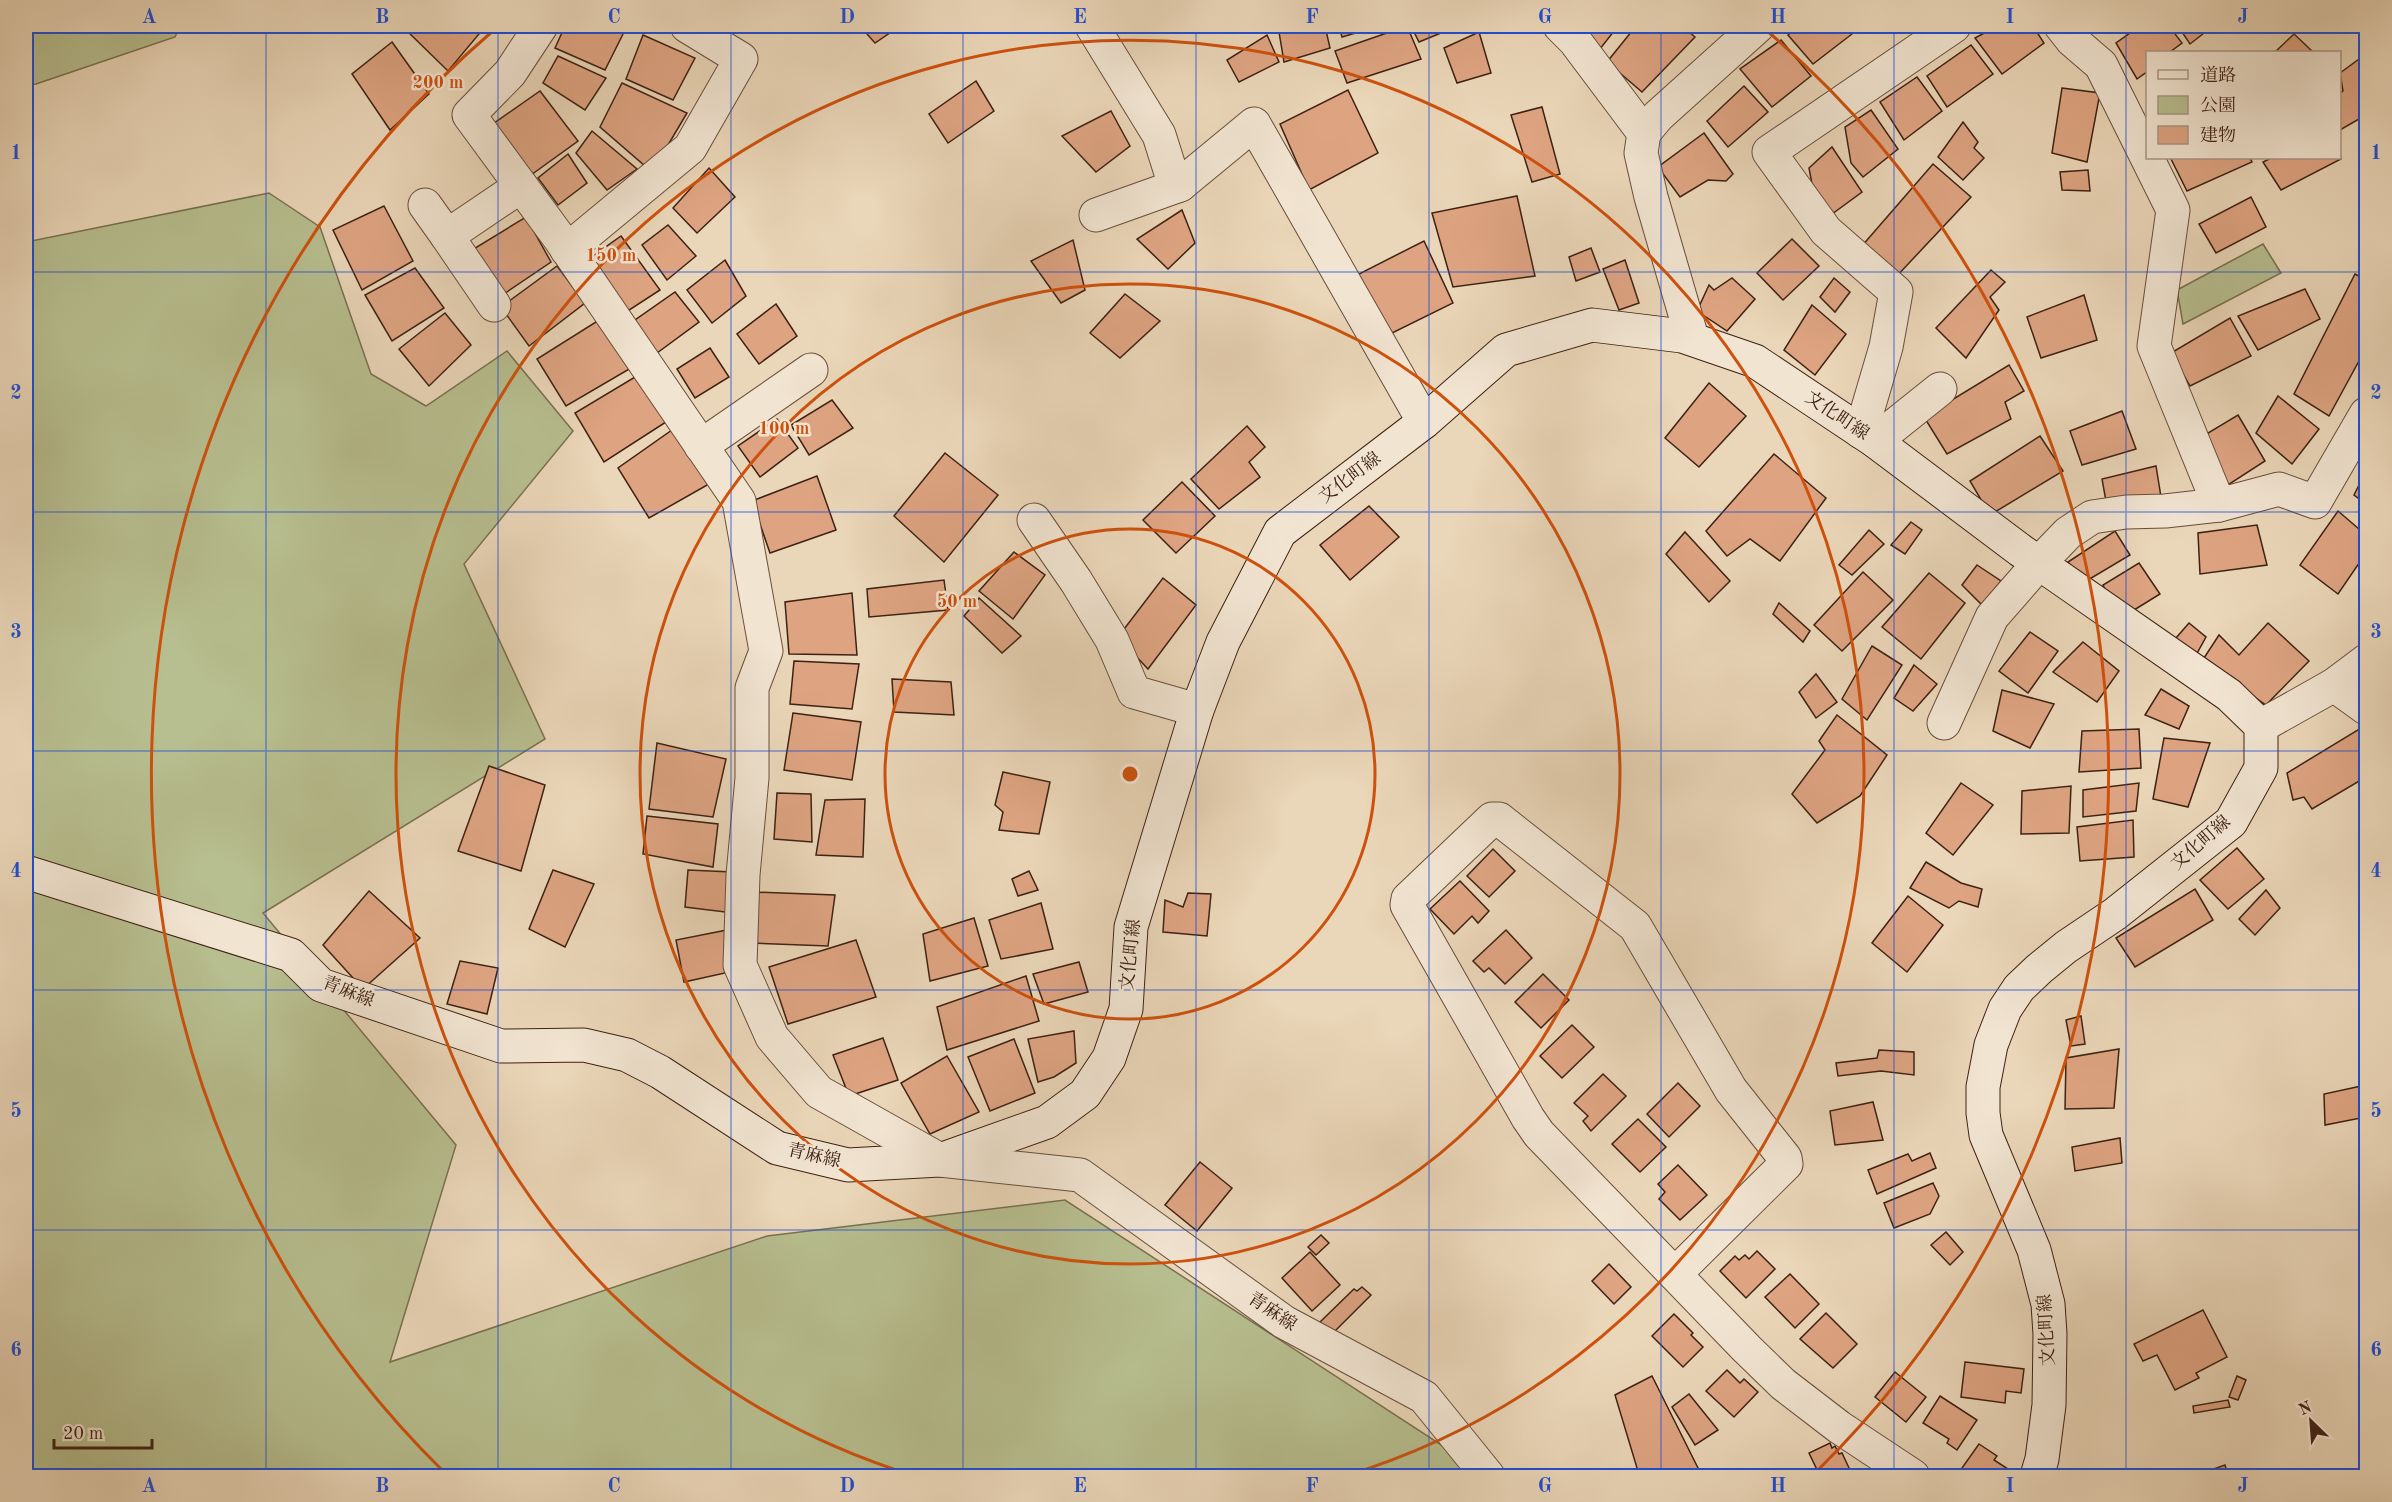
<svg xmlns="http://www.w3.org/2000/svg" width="2392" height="1502" viewBox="0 0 2392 1502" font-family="'Old Standard TT','Noto Serif JP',serif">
	<rect width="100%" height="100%" fill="#ead6b8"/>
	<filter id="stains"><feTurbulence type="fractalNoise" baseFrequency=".00333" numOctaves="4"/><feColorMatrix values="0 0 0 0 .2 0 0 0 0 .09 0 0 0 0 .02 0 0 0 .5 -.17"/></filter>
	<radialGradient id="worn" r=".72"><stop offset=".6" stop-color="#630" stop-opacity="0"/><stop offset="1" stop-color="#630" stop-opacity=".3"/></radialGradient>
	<g fill="#b7be8f" stroke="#7a7050" stroke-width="1.5">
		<polygon points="26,26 180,26 175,37 36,84 26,85"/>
		<polygon points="269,193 320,227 371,374 426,406 507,351 573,431 464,564 545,739 263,913 456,1145 390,1362 767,1236 1065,1200 1489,1476 26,1476 26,242"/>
		<polygon points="2263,244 2281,273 2183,324 2177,290"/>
	</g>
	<g fill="#dea482" stroke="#3e2112" stroke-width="1.5">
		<polygon points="406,26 481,26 484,28 448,71 404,28"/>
		<polygon points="565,26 627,26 605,70 555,48"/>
		<polygon points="860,26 891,26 894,30 875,43"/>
		<polygon points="1278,26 1325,26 1330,48 1284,62"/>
		<polygon points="1339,26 1379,26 1342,37"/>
		<polygon points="1407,26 1421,59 1347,83 1335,51"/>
		<polygon points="1411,26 1458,26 1419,42"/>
		<polygon points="1574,26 1618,26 1600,49"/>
		<polygon points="1636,26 1682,26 1695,37 1642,92 1607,62"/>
		<polygon points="1799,26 1845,26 1852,34 1813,64 1788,35"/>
		<polygon points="1997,26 2033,26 2044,43 2002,74 1975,38"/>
		<polygon points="2140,26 2169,26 2182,43 2170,52 2148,52 2148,71 2137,79 2116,43"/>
		<polygon points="2178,26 2213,26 2190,44"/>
		<polygon points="1479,32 1491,73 1457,83 1444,48"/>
		<polygon points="2294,34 2313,52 2275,52"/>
		<polygon points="643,35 695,58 673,100 626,79"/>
		<polygon points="1267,35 1279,62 1239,82 1227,60"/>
		<polygon points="1781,40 1811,76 1772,107 1740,69"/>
		<polygon points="392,42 429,94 390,130 352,74"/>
		<polygon points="1971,45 1993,74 1947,107 1927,76"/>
		<polygon points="2366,54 2366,115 2340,130 2340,93 2343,91 2340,73"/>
		<polygon points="558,56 606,78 585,110 543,83"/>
		<polygon points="1917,77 1942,111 1904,140 1880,102"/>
		<polygon points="976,81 994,111 948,143 929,114"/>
		<polygon points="622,83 687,113 652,172 600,127"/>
		<polygon points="1744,86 1768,112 1728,147 1707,121"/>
		<polygon points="2062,88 2100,93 2087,162 2052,153"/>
		<polygon points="1348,90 1378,153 1309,190 1280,124"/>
		<polygon points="540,91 578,141 524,180 487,128"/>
		<polygon points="1542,107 1560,174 1532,182 1511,115"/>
		<polygon points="1871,110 1898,149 1863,177 1851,163 1845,127"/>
		<polygon points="1111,111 1130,146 1096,172 1062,136"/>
		<polygon points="1963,122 1978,142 1974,148 1984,158 1963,180 1938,157"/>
		<polygon points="592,131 637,169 607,190 576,153"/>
		<polygon points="1704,133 1733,174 1726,181 1708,180 1680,197 1658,167"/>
		<polygon points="1832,147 1862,192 1828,217 1814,195 1809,168"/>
		<polygon points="568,154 587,183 558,205 538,178"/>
		<polygon points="2340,157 2341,159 2281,190 2263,162 2271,158"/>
		<polygon points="2174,158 2250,158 2252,162 2187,191 2171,159"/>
		<polygon points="1933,164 1971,197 1895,278 1861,247"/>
		<polygon points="709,168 735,197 697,233 673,208"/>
		<polygon points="2088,170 2090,191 2062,190 2060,172"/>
		<polygon points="1517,196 1535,276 1453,287 1432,213"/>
		<polygon points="2251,197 2266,227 2216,253 2199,224"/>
		<polygon points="384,206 413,261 362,290 333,230"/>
		<polygon points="1182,210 1195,243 1168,269 1137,239"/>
		<polygon points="526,217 551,262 498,298 467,253"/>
		<polygon points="668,225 696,256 667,280 642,245"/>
		<polygon points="621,236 660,290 617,318 583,263"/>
		<polygon points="1792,239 1819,266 1783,300 1757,273"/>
		<polygon points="1073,240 1085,290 1061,303 1031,261"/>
		<polygon points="1424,241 1453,303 1382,338 1355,276"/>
		<polygon points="1591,248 1600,272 1576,281 1569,257"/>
		<polygon points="725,260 746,296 712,323 687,290"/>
		<polygon points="1625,260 1639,303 1619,310 1603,269"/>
		<polygon points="557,266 585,303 529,346 501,307"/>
		<polygon points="415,268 444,308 392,341 365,295"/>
		<polygon points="1991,270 2005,282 1990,297 1999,310 1966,358 1936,328"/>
		<polygon points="2355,274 2366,280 2366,348 2329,416 2294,394"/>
		<polygon points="1732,278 1755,299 1727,331 1697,311 1709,285 1714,290"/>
		<polygon points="1834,278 1850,292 1835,312 1820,297"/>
		<polygon points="2305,289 2320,319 2258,350 2238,316"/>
		<polygon points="675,292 699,322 657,353 635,320"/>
		<polygon points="1125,294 1160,321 1120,358 1090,333"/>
		<polygon points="2084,295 2097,340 2041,358 2027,317"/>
		<polygon points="776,304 797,336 759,364 737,334"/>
		<polygon points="1812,305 1846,334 1815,375 1784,350"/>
		<polygon points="445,313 471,345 429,386 399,349"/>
		<polygon points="2230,318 2251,356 2190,386 2171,353"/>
		<polygon points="599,320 631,368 566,406 537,359"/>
		<polygon points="710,348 729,377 695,398 677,369"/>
		<polygon points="2009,365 2024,391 2005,402 2011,419 1947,454 1924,417"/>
		<polygon points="635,377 666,422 604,462 575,413"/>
		<polygon points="1709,383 1746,416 1699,467 1665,438"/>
		<polygon points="2278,396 2319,429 2292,464 2256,433"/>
		<polygon points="832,400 853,428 809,455 791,425"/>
		<polygon points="2122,411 2136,449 2082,465 2070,431"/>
		<polygon points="2238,415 2265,461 2228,485 2203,436"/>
		<polygon points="777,419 798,448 760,477 738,446"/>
		<polygon points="1247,426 1265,447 1249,462 1260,477 1219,509 1191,479"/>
		<polygon points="672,430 709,484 649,518 618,468"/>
		<polygon points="2040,436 2063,471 1990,515 1970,481"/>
		<polygon points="945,453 998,495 944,562 894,516"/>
		<polygon points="1774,454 1826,498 1780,561 1750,539 1727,556 1706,531"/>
		<polygon points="2156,466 2161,497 2107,507 2102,479"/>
		<polygon points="2366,471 2366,504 2354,495"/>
		<polygon points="817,476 836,530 770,553 752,501"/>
		<polygon points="1182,482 1215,516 1176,553 1143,520"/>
		<polygon points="1369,506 1399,537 1350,580 1320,545"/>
		<polygon points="2338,511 2366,535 2366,553 2338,594 2300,565"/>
		<polygon points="1911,522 1922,530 1905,554 1891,545"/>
		<polygon points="2257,525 2267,565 2200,574 2198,533"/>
		<polygon points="1869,530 1884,544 1852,575 1839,565"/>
		<polygon points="2115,531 2130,555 2083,583 2068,562"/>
		<polygon points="1685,532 1730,581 1709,602 1666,554"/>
		<polygon points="1014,552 1045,575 1013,619 979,591"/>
		<polygon points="2139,563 2160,594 2126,615 2112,603 2103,585"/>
		<polygon points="1977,565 2001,581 1982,605 1962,585"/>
		<polygon points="1863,572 1893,600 1842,651 1814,625"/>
		<polygon points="1929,573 1965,603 1921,659 1882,627"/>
		<polygon points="1163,578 1196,605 1148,669 1118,637"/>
		<polygon points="944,580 948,610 869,617 867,589"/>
		<polygon points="852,593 857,655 789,654 785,602"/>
		<polygon points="979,598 1021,636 1002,653 964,616"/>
		<polygon points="1779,603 1810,631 1803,642 1773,614"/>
		<polygon points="2189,623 2206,637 2196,655 2176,638"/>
		<polygon points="2268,623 2309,661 2266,705 2202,661 2219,635 2239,655"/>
		<polygon points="2030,632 2058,651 2028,693 1999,671"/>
		<polygon points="2083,642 2119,671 2097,702 2053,672"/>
		<polygon points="1872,646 1902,665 1867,720 1842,699"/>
		<polygon points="794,661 859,664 852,709 790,704"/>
		<polygon points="1914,665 1937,684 1913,711 1894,698"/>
		<polygon points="1816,674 1837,702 1816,718 1799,692"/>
		<polygon points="892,679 951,682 954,715 894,712"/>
		<polygon points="2161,689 2189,706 2179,729 2145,715"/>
		<polygon points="2002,690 2054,704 2030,748 1993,731"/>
		<polygon points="793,713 861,722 852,780 784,770"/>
		<polygon points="1837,715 1887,755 1860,796 1817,823 1792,794 1825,750 1819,741"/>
		<polygon points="2361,728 2366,738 2366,777 2312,809 2304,797 2293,800 2287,773"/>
		<polygon points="2139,729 2141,768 2079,772 2082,731"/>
		<polygon points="2164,738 2210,743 2188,807 2153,799"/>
		<polygon points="657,743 726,759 713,817 649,809"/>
		<polygon points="489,766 545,785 521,871 458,851"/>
		<polygon points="1003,772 1050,782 1039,834 999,830 1003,812 995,805"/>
		<polygon points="1961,783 1993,805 1953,855 1926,833"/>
		<polygon points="2139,783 2136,811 2083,817 2083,790"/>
		<polygon points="2071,786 2069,833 2021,834 2022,791"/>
		<polygon points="777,793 811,794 812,842 774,839"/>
		<polygon points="865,799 863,857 816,855 825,800"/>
		<polygon points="647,816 718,824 713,867 643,854"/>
		<polygon points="2133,820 2134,857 2080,861 2077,827"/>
		<polygon points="2237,848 2264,879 2228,909 2200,880"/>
		<polygon points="1493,849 1515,871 1489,897 1467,876"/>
		<polygon points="1926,862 1961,883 1982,889 1978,907 1959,901 1949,908 1910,888"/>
		<polygon points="553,870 594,884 565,947 529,929"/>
		<polygon points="688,870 732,872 733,913 685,907"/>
		<polygon points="1029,871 1038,890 1018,896 1012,879"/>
		<polygon points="1460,881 1489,911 1478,923 1472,916 1454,934 1430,909"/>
		<polygon points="2195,889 2213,920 2135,967 2116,938"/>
		<polygon points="2266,890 2280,908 2255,935 2239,919"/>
		<polygon points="369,891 420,938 363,989 323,945"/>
		<polygon points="752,892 835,895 828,946 750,943"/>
		<polygon points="1188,893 1211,894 1207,936 1163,932 1165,900 1183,907"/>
		<polygon points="1908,896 1943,925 1907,972 1872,943"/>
		<polygon points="1041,903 1053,949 1001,959 989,920"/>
		<polygon points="974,918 988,966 930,981 923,934"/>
		<polygon points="727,930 734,971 684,982 676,940"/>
		<polygon points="1506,930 1532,958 1505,984 1489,968 1484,972 1473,961"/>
		<polygon points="856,940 876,997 788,1024 769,967"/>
		<polygon points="460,961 498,968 487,1014 447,1004"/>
		<polygon points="1079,962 1088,992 1044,1004 1033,974"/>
		<polygon points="1543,974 1569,1000 1541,1028 1515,1002"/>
		<polygon points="1026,976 1039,1021 947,1050 937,1007"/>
		<polygon points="2081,1016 2085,1044 2071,1046 2066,1020"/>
		<polygon points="1572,1025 1594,1047 1562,1078 1540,1056"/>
		<polygon points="1074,1031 1076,1063 1054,1077 1038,1082 1028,1039"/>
		<polygon points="883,1038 898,1080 849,1096 833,1055"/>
		<polygon points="1014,1039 1035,1093 990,1111 968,1057"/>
		<polygon points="2119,1049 2114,1108 2065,1109 2066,1058"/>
		<polygon points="1879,1050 1914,1052 1914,1075 1881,1071 1838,1076 1836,1063 1877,1058"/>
		<polygon points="947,1056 979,1112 930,1134 901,1083"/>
		<polygon points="1603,1074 1626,1096 1591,1131 1583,1121 1588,1116 1574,1103"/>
		<polygon points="1678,1083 1700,1106 1669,1137 1647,1114"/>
		<polygon points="2366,1085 2366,1117 2325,1125 2324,1094"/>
		<polygon points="1873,1102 1883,1140 1835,1145 1830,1111"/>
		<polygon points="1638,1119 1666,1147 1640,1172 1612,1144"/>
		<polygon points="2120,1138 2122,1163 2075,1171 2072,1147"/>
		<polygon points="1930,1153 1936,1168 1877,1194 1868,1170 1908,1154 1912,1161"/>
		<polygon points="1200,1162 1232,1188 1197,1231 1165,1205"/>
		<polygon points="1678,1165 1707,1195 1680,1220 1659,1199 1665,1192 1658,1184"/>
		<polygon points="1933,1183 1939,1196 1930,1214 1894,1228 1884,1203"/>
		<polygon points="1946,1232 1963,1252 1950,1265 1931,1245"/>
		<polygon points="1321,1235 1329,1243 1316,1255 1308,1247"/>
		<polygon points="1757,1251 1775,1269 1746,1298 1720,1271 1735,1256 1739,1260 1745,1255 1749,1259"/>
		<polygon points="1310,1252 1340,1285 1312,1311 1282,1278"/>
		<polygon points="1609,1264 1631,1287 1614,1304 1592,1281"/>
		<polygon points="1790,1274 1819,1304 1795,1328 1765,1297"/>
		<polygon points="1362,1287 1371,1295 1330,1336 1318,1324 1354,1289 1357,1291"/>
		<polygon points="2203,1310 2227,1357 2196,1373 2199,1378 2175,1390 2157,1355 2143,1361 2134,1344"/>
		<polygon points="1826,1313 1857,1344 1833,1368 1800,1339"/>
		<polygon points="1674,1314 1693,1333 1691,1335 1703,1347 1683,1367 1652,1336"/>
		<polygon points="1965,1362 2024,1369 2021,1393 2006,1391 2005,1403 1961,1397"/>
		<polygon points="1727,1370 1740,1383 1744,1379 1758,1392 1734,1417 1706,1391"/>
		<polygon points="1895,1372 1926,1397 1906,1422 1875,1397"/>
		<polygon points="1652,1376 1702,1476 1643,1476 1637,1468 1615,1395"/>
		<polygon points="2237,1376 2246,1380 2238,1400 2229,1397"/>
		<polygon points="1689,1394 1718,1430 1695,1445 1672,1407"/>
		<polygon points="1940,1396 1977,1420 1957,1450 1947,1443 1949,1439 1923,1423"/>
		<polygon points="2228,1400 2230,1407 2194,1413 2193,1406"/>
		<polygon points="1830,1443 1832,1448 1835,1446 1839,1454 1842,1453 1850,1470 1843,1473 1845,1476 1820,1476 1809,1453"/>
		<polygon points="1979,1444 1997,1456 1994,1460 2008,1469 2003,1476 1957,1475"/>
		<polygon points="2225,1465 2228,1476 2194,1476"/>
	</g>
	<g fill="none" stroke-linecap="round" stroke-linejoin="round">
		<defs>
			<g id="street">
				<polyline points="541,26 510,73 469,115 560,239 739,501 766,651 752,688 752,778 743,875 740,965 772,1037 819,1092 940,1160 1080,1175 1284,1322 1424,1397 1488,1476"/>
				<polyline points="1092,26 1159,135 1171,173 1180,185"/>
				<polyline points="1560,26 1575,41 1644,133"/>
				<polyline points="425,205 447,236 521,186"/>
				<polyline points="1096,215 1180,185 1254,124 1424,422"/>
				<polyline points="447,236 494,305"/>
				<polyline points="567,250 690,148 741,59 687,26"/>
				<polyline points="1692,338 1651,197 1641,153 1644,133 1658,116 1758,26"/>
				<polyline points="1861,432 1886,347 1896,292 1826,231 1769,152 1954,26"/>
				<polyline points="1875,441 1940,389"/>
				<polyline points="701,446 811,370"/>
				<polyline points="2219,505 2279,489 2315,502 2366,414"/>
				<polyline points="1034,520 1076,581 1112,640 1134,692 1197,710"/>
				<polyline points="2334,685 2366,708"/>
				<polyline points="1944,723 1992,617 2039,563 2068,533 2092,517 2126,512 2165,511 2219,505 2154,346 2173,210 2101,65 2072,40 2061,26"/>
				<polyline points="2261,726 2334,685 2366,661"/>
				<polyline points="1675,1274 1786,1164 1785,1158 1731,1090 1635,926 1499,819 1492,819 1408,899 1407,905 1528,1118 1539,1134 1747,1349 1783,1384 1839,1427 1913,1476"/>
			</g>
			<polyline id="secondary" points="26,872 291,955 321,985 501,1046 584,1045 627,1055 660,1072 777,1148 848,1165 940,1160 1047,1122 1085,1094 1109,1058 1126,1009 1131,927 1197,710 1223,642 1280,532 1424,422 1506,350 1592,325 1682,336 1755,361 1875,441 2020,550 2229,695 2261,726 2261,768 2231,822 2115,914 2066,947 2039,969 2019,988 2005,1009 1991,1045 1983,1087 1983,1113 1986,1135 2034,1250 2048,1304 2050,1334 2049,1405 2042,1459 2037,1476"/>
		</defs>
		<use href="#street" stroke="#694e3c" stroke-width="35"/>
		<use href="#secondary" stroke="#3e2112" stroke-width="35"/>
		<use href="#street" stroke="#f1e4d1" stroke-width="33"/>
		<use href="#secondary" stroke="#f1e4d1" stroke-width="33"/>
	</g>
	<path fill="none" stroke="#1d4ed8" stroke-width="1.5" stroke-opacity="0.55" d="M266,26V1476M498,26V1476M731,26V1476M963,26V1476M1196,26V1476M1429,26V1476M1661,26V1476M1894,26V1476M2126,26V1476M26,272H2366M26,512H2366M26,751H2366M26,990H2366M26,1230H2366"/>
	<g fill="none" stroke="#ce510d" stroke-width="3">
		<circle cx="1130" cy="774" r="245"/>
		<circle cx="1130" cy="774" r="490"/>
		<path d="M915 1476A734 734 0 1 1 1345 1476"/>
		<path d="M444 1472A979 979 0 0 1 494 30M1766 30A979 979 0 0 1 1816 1472"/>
	</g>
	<g text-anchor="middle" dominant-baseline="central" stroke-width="5" stroke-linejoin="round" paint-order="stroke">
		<g font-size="18" fill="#3e2112" stroke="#f1e4d1">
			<text transform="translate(1837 416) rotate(34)">文化町線</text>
			<text transform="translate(1350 478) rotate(-37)">文化町線</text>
			<text transform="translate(2201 843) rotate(-41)">文化町線</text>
			<text transform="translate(1131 955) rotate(-84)">文化町線</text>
			<text transform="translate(348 992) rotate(22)">青麻線</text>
			<text transform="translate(814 1156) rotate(13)">青麻線</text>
			<text transform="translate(1272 1312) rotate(34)">青麻線</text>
			<text transform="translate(2047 1330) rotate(-93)">文化町線</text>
		</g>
	</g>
	<circle cx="1130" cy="774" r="9" fill="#ce510d" stroke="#f1e4d1" stroke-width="3"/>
	<g font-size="18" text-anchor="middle" font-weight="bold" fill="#ce510d" stroke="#f1e4d1" stroke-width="5" stroke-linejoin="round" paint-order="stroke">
		<text x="438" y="88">200 m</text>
		<text x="611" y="261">150 m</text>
		<text x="784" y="434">100 m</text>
		<text x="957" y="607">50 m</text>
	</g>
	<rect width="2392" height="1502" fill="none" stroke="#ead6b8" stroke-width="66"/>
	<rect x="2146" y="51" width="195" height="108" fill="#f1e4d1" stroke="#a99685" stroke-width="1.5"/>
	<rect x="2158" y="70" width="30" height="9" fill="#f1e4d1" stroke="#a99685" stroke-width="1.5"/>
	<text x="2200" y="81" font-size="18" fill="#3e2112">道路</text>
	<rect x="2158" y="96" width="30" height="18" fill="#b7be8f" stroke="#a99685" stroke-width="1.5"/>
	<text x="2200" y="111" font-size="18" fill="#3e2112">公園</text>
	<rect x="2158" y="126" width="30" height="18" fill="#dea482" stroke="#a99685" stroke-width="1.5"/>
	<text x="2200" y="141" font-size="18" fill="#3e2112">建物</text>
	<g transform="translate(2311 1421) rotate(335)" stroke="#f1e4d1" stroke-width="4.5" paint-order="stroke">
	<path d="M0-4.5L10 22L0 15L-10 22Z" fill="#3e2112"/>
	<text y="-9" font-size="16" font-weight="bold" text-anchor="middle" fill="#3e2112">N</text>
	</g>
	<path d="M54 1439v9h98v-9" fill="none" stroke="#3e2112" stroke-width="3"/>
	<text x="63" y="1439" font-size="18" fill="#3e2112" stroke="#f1e4d1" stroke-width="4.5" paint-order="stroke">20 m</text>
	<rect x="33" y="33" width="2326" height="1436" fill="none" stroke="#1d4ed8" stroke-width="2"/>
	<g font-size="20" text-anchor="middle" font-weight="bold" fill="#1d4ed8">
		<text x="149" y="23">A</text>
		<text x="382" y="23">B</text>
		<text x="614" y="23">C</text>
		<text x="847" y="23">D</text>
		<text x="1080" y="23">E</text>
		<text x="1312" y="23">F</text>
		<text x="1545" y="23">G</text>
		<text x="1778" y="23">H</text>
		<text x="2010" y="23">I</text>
		<text x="2243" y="23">J</text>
		<text x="16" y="159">1</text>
		<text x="2376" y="159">1</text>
		<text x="16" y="399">2</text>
		<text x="2376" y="399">2</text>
		<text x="16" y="638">3</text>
		<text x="2376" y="638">3</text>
		<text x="16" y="877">4</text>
		<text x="2376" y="877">4</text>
		<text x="16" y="1117">5</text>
		<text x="2376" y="1117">5</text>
		<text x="16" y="1356">6</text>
		<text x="2376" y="1356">6</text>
		<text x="149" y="1492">A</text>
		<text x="382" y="1492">B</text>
		<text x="614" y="1492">C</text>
		<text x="847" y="1492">D</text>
		<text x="1080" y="1492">E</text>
		<text x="1312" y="1492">F</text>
		<text x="1545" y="1492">G</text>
		<text x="1778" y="1492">H</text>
		<text x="2010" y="1492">I</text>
		<text x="2243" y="1492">J</text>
	</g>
	<rect width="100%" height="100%" filter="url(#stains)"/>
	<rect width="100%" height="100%" fill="url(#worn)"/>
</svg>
